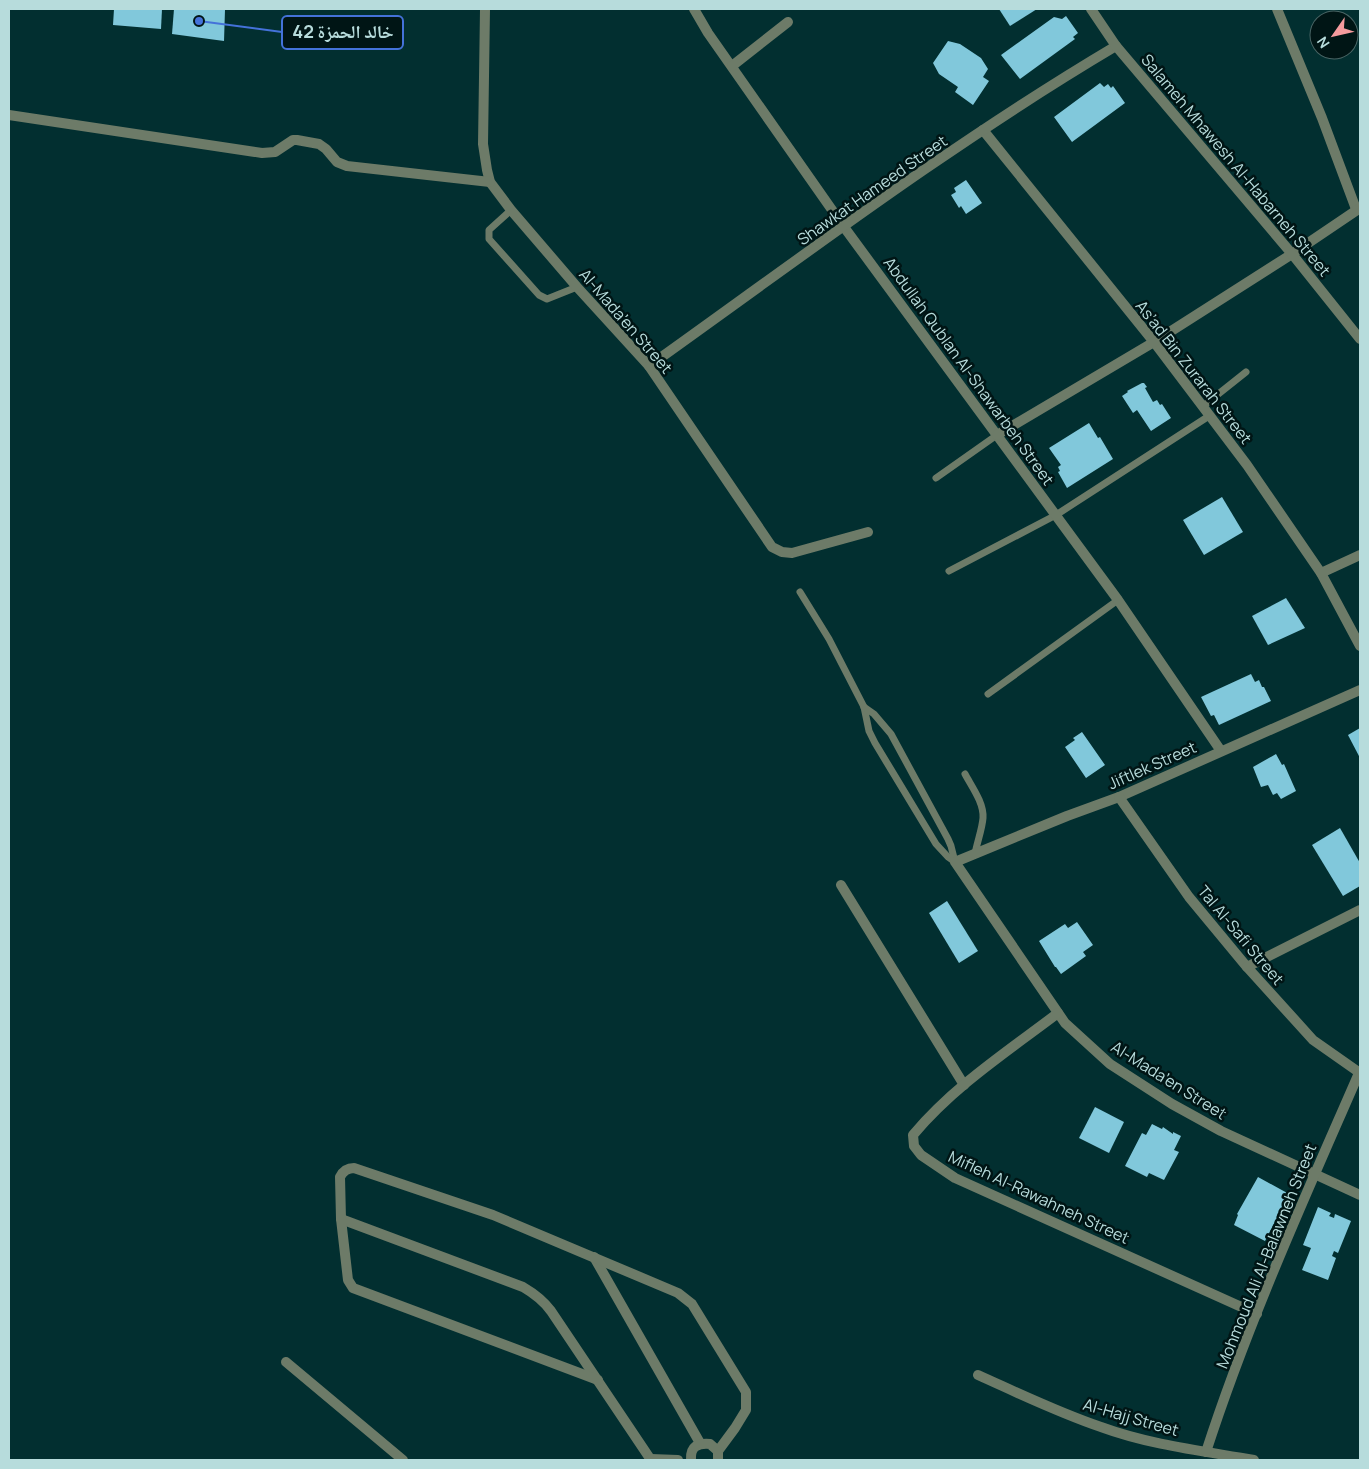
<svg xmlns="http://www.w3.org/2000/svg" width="1369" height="1469" viewBox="0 0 1369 1469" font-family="Manrope,'Noto Naskh Arabic',sans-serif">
	<rect width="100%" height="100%" fill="#022f30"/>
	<g fill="#81c8db">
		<polygon points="114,9 162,9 161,29 113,25"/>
		<polygon points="174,9 225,9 224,41 172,34"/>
		<polygon points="999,9 1037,9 1010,26"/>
		<polygon points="1066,16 1078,33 1073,37 1075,39 1020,79 1001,55 1054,17 1062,19"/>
		<polygon points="948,41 960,44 981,58 988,69 983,77 989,81 973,105 955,92 958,87 939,74 933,63"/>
		<polygon points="1100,83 1104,87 1108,84 1111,88 1113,86 1125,103 1072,142 1054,117"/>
		<polygon points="966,180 982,203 966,214 961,206 959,208 951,195 956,192 954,188"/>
		<polygon points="1142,383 1144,383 1147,387 1145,388 1153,402 1157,400 1160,405 1162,404 1171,418 1151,431 1137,410 1133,413 1122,396 1128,392 1127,391"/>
		<polygon points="1089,423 1098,438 1100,437 1113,459 1067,488 1058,472 1060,471 1058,467 1061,465 1049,448"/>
		<polygon points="1222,497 1243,532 1204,555 1183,520"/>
		<polygon points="1286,598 1305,628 1268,645 1252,616"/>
		<polygon points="1251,674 1255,682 1259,680 1262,687 1264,687 1271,701 1219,725 1214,715 1211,716 1201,697"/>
		<polygon points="1360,728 1360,758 1348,735"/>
		<polygon points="1082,732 1105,765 1086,778 1065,747 1075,740 1073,738"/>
		<polygon points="1276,754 1282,765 1284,764 1296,791 1281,799 1277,793 1273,795 1268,785 1261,787 1253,767"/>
		<polygon points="1340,828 1360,863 1360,886 1343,896 1312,845"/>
		<polygon points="947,901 978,951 959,963 929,913"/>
		<polygon points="1077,922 1093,945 1083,952 1086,956 1061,974 1056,967 1055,967 1039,941 1065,924 1068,928"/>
		<polygon points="1095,1107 1124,1122 1109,1153 1079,1138"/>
		<polygon points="1152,1124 1162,1129 1163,1127 1173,1134 1173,1132 1181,1136 1174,1150 1179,1152 1164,1180 1149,1173 1147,1177 1125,1166 1142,1133 1146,1135"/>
		<polygon points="1258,1177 1289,1194 1265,1241 1234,1225 1238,1215 1237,1214"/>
		<polygon points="1318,1207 1331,1213 1329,1216 1334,1218 1335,1214 1351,1221 1338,1253 1334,1251 1332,1256 1336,1258 1328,1280 1302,1270 1311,1248 1303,1245"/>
	</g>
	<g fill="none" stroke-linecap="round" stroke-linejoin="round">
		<g stroke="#6d7b68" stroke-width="7">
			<polyline points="511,210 489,230 489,239 539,295 547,299 577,287"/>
			<polyline points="1202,407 1246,372"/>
			<polyline points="936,478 997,435"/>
			<polyline points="949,571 1056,515 1209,416"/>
			<polyline points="800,592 829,639 864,707 869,731 875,743 936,844 948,857 955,862"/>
			<polyline points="988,694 1118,600"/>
			<polyline points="864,707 874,714 891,734 948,839 951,846 955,862"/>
			<path d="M965,774C972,787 984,803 983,818C982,830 977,842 975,854"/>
		</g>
		<g stroke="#6d7b68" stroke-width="10">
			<polyline points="485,9 483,144 487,170 490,182 511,210 577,287 649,366 772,547 782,552 792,553 868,532"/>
			<polyline points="694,9 708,33 844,227 1118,600 1221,751"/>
			<polyline points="1277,9 1322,118 1356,209"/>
			<polyline points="732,66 788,22"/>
			<polyline points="9,115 262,153 275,152 293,140 297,140 319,144 326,149 337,162 347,166 490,182"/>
			<polyline points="983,130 1154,342 1247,465 1321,573 1360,646"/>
			<path d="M649,366C803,256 954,142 1116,46"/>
			<polyline points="997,435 1154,342 1292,254 1360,208"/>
			<polyline points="1321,573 1360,555"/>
			<polyline points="1360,690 1119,797 1067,816 955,862 1065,1023 1110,1064 1172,1104 1221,1131 1360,1195"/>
			<polyline points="1119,797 1189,897 1247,967 1313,1040 1360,1073"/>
			<polyline points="841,885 964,1085"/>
			<polyline points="1247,967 1360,910"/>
			<path d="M1058,1013C1008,1051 954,1086 913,1135L914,1146L921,1155L955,1178L1257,1314"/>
			<path d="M341,1219L523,1287C535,1294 543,1300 551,1311L651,1460"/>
			<polyline points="594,1257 700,1443"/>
			<polyline points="286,1362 403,1460"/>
			<path d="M978,1375C1018,1393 1059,1413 1101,1427C1150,1445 1203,1451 1254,1460"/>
			<path d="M598,1380L353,1288L348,1280L341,1219L340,1177C343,1171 348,1168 354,1168L493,1215L678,1293L692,1304L746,1392V1410L735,1428L718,1451"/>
			<path d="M1206,1452C1248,1322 1305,1197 1359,1073"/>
			<polyline points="651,1459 678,1460"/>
			<path d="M691,1460C690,1446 698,1443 710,1444L718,1451V1460"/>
		</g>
		<polyline stroke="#6d7b68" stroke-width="10" points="1091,9 1116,46 1292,254 1360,339"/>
	</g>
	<g text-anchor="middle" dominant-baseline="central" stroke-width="5" stroke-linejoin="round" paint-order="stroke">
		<g font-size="16" fill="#b7dcdc" stroke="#001515">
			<text transform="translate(1236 165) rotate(50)">Salameh Mhawesh Al-Habarneh Street</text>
			<text transform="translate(872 190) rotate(-35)">Shawkat Hameed Street</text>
			<text transform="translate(626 321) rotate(49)">Al-Mada’en Street</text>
			<text transform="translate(969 371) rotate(54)">Abdullah Qublan Al-Shawarbeh Street</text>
			<text transform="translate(1194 372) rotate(52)">As’ad Bin Zurarah Street</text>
			<text transform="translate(1152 765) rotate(-24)">Jiftlek Street</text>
			<text transform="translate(1241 935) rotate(50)">Tal Al-Safi Street</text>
			<text transform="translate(1169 1080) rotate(32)">Al-Mada’en Street</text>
			<text transform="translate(1039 1197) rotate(25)">Mifleh Al-Rawahneh Street</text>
			<text transform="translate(1266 1256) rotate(-68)">Mohmoud Ali Al-Balawneh Street</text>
			<text transform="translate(1131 1417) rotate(16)">Al-Hajj Street</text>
		</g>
	</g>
	<path fill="none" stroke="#4472d9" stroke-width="2" d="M199 21L282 32"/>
	<circle fill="#4472d9" stroke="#001515" stroke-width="2" cx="199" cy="21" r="5"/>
	<rect fill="#001515" stroke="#4472d9" stroke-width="2" x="282" y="16" width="121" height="33" rx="5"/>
	<g font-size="18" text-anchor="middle" font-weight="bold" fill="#b7dcdc">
		<text x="343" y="38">خالد الحمزة 42</text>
	</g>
	<rect width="1369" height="1469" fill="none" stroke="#b7dcdc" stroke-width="20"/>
	<g transform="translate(1334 35) rotate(236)"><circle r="24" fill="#001515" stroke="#496565"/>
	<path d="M0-4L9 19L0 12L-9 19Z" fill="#f59b9e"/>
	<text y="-8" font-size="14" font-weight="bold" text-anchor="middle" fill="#b7dcdc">N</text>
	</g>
</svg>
